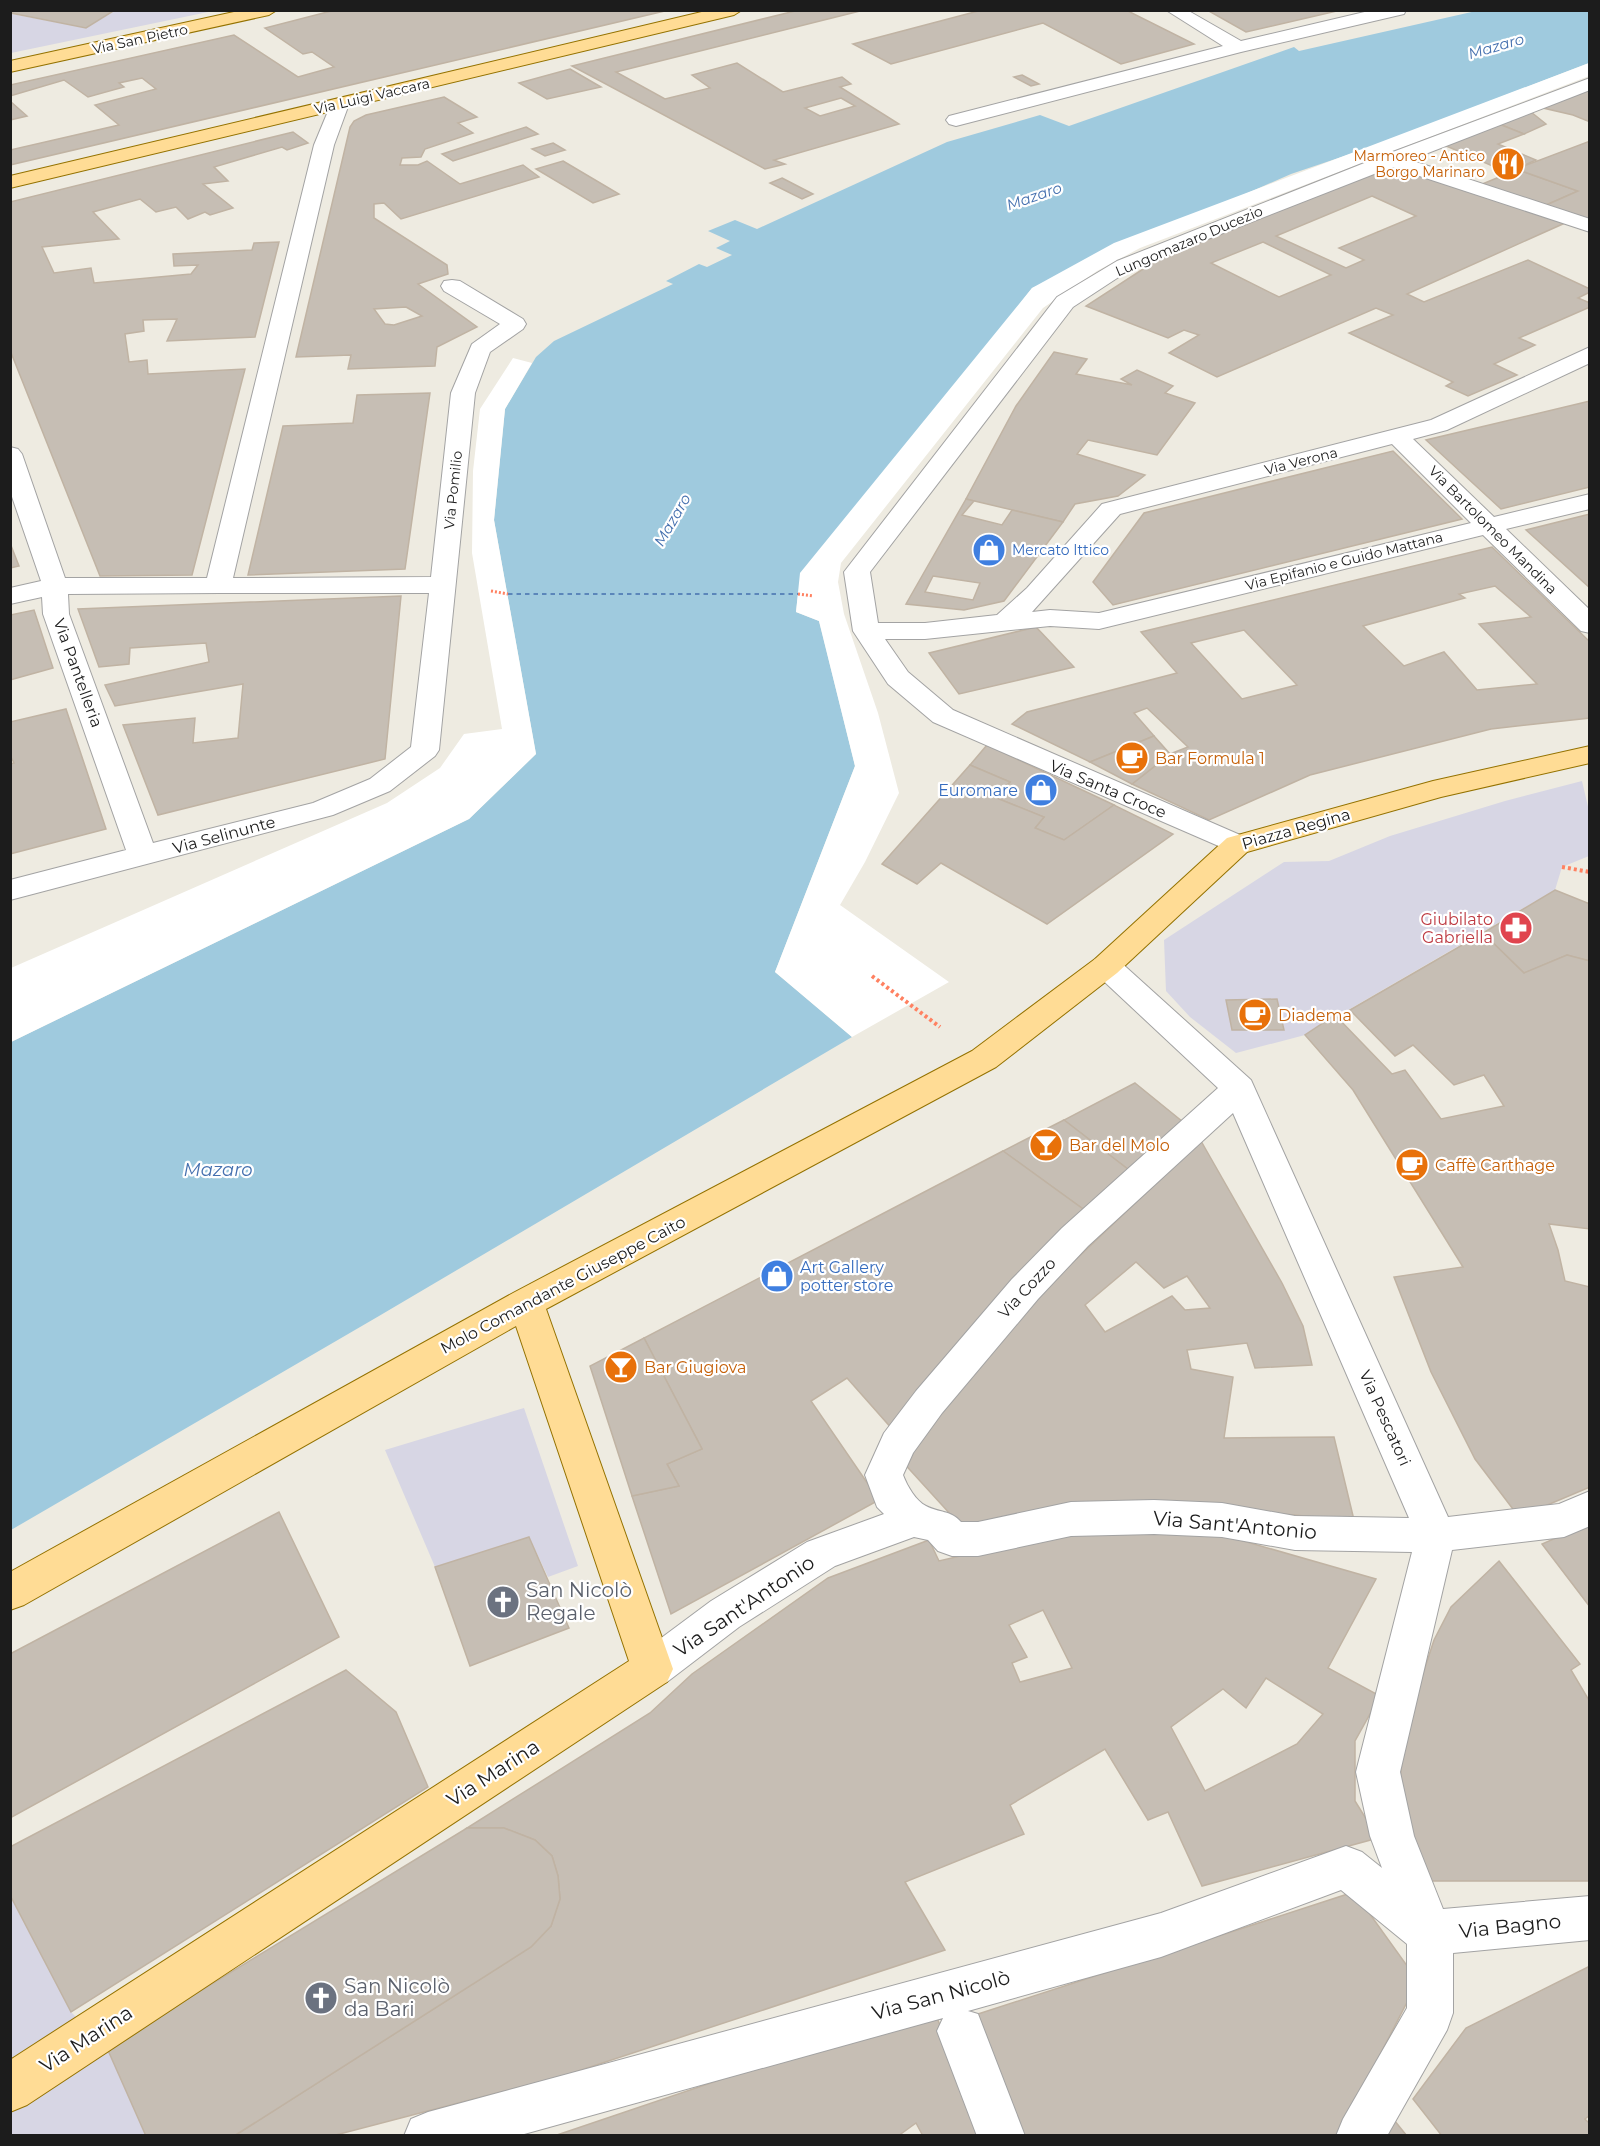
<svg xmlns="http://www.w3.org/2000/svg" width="1600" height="2146" viewBox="0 0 1600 2146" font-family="Montserrat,sans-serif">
	<rect width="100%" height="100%" fill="#eeebe1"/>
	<g fill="#d7d6e4" fill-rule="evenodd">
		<polygon points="10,11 15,11 12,14 86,28 115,11 213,11 11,53"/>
		<path d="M1582,781L1589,811V856L1562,867L1555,890L1305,1035L1236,1053L1190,1017L1166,991L1164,940L1284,862L1329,861L1390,836L1505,801ZM1226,1000H1277L1284,1029L1232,1030Z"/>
		<polygon points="524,1408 578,1566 548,1577 529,1537 435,1567 385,1450"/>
		<polygon points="10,1895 71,2012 107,2048 146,2135 11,2135"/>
	</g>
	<polygon fill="#9fcade" points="1476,11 1589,11 1589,63 1368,148 1291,174 1032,288 798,594 796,612 819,621 855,766 775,972 852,1037 379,1316 11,1530 11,1042 469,819 536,754 494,520 505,409 536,357 554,341 673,284 666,281 699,264 707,267 732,255 716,248 730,241 708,231 735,220 757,229 947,142 1040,115 1069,126 1294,47 1299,51"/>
	<g fill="#fff">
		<polygon points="1589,63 1589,76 1140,248 1097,271 1043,308 841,563 838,582 844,614 878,713 899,793 865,862 840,905 949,982 852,1037 775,972 855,766 819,621 796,612 800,573 1032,288 1114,243"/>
		<polygon points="513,358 532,363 505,409 494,520 536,754 469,819 11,1042 11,968 387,803 440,768 464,734 502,729 472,553 473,471 480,409"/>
	</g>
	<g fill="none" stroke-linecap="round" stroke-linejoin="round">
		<polyline stroke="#4570af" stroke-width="1.5" stroke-dasharray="4.5 4" stroke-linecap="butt" points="508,594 798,594"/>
	</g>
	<g fill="#c6beb4" stroke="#c0b3a3" stroke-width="1.5" fill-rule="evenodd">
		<polygon points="15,10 115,10 86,28 11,13"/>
		<polygon points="335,10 669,10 10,165 10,150 119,125 95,105 156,89 142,78 119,83 124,87 88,97 64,80 10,96 10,85 234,35 298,77 334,67 312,52 303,54 265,28"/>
		<path d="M799,10H864L616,72L665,99L710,88L692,75L737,63L783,92L842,77L851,84L840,87L899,124L774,160L785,164L765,169L572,66ZM841,98L855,106L820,116L805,108Z"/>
		<polygon points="982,10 1126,10 1194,44 1121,64 1043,23 891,64 853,44"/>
		<polygon points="1207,10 1341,10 1246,32"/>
		<polygon points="570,69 601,87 547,99 519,83"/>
		<polygon points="1022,75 1039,84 1031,86 1014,77"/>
		<polygon points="1590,90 1590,122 1573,115 1543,108"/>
		<path d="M444,97L477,117L458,123L473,133L425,149L421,157L402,158L400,165H418L427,161L460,184L523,165L539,177L401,219L384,203L374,204V218L447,265L448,274L418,284L477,327L437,347L435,366L348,369L351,355L296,357L350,127L354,121L366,115ZM406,307L422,316L394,325L385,324L374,309Z"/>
		<polygon points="10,101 27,116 10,120"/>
		<polygon points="1531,112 1546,124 1524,134 1499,124"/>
		<polygon points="1499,124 1524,134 1498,144 1536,160 1516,169 1578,191 1544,206 1480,185 1509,173 1444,145"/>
		<polygon points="526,127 538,134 453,161 442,154"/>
		<polygon points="293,132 308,143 287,150 282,147 214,167 228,181 203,184 233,208 210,215 205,212 188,219 176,207 156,212 140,199 93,212 119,239 42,247 54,273 91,268 94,283 191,274 198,265 174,266 173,254 252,250 254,243 279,242 255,337 167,341 177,319 143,320 144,331 125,334 129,362 147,360 148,374 245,369 192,575 100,576 10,350 10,202"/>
		<polygon points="1590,141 1590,221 1544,206 1578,191 1516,169"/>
		<polygon points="553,143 565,150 545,156 532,149"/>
		<polygon points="563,161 619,194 593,203 536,169"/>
		<path d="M1392,166L1565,223L1407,294L1424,302L1528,260L1590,289V292L1578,298L1590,303V307L1519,338L1535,345L1494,364L1517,375L1468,396L1446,386L1453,382L1349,333L1393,315L1376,308L1217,377L1169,353L1199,335L1184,330L1168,338L1086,306L1157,260ZM1372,196L1416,216L1339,248L1364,260L1346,268L1276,236ZM1263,242L1331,275L1279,297L1211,263Z"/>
		<polygon points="782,178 813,194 802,199 770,183"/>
		<polygon points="1054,352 1087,359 1076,374 1132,385 1121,379 1137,370 1173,386 1165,393 1195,403 1157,455 1088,440 1077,454 1145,475 1118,496 1075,504 1063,522 966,499 1016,406"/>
		<polygon points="430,393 405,569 248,575 283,426 353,423 357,395"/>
		<polygon points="1590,401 1590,487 1501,509 1426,440"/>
		<polygon points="1393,451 1462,519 1113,605 1093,582 1144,513"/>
		<path d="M966,499L974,501L962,515L1002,525L1012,510L1063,522L1004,601L964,610L906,604ZM933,576L980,583L973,600L925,592Z"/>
		<polygon points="1590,514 1590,588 1526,530"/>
		<polygon points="10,543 19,566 10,568"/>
		<path d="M1492,547L1590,642V718L1491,729L1310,775L1209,820L1132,784L1170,754L1188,747L1147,708L1134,713L1154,736L1090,762L1012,724L1027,712L1177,673L1141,632ZM1495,586L1531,617L1479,624L1537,684L1477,690L1444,652L1404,666L1363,626L1465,598L1459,594ZM1244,630L1297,685L1242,699L1191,643Z"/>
		<polygon points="401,596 385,759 158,815 123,725 195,718 193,743 238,738 243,684 115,706 105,685 209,662 206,643 130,648 129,664 99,667 78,609"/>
		<polygon points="34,610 53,668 10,680 10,615"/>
		<polygon points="1036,627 1074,667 959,694 929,653"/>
		<polygon points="66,709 106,829 10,854 10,764 14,763 10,755 10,722"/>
		<polygon points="1154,736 1170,754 1132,784 1090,762"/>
		<polygon points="987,745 1114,805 1064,840 1035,828 1044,817 994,797 1010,782 970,765"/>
		<polygon points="970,765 1010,782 994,797 1044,817 1035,828 1064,840 1114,805 1173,834 1047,924 941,863 917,884 882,864"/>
		<polygon points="1555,890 1590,904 1590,961 1567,955 1524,973 1483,933"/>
		<polygon points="1483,933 1524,973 1567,955 1590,961 1590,1229 1549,1224 1558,1250 1565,1281 1590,1287 1590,1487 1519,1517 1475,1459 1431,1372 1394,1277 1463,1267 1353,1090 1305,1035 1335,1015 1392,1074 1405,1070 1441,1119 1504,1106 1484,1075 1454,1085 1413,1045 1395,1056 1350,1010"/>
		<polygon points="1277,999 1284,1030 1232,1030 1226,1000"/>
		<polygon points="1135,1083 1183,1122 1129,1170 1064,1120"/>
		<polygon points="1064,1120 1129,1170 1083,1209 1003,1151"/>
		<path d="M1201,1141L1282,1283L1303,1326L1312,1365L1255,1368L1247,1343L1187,1350L1191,1369L1233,1377L1224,1438L1334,1437L1354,1520L1187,1506L962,1527L900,1459L1017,1315ZM1136,1262L1164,1288L1187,1276L1210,1308L1185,1310L1172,1296L1105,1332L1085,1305Z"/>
		<polygon points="1003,1151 1083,1209 894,1431 847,1378 811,1401 879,1500 671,1614 632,1496 679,1486 667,1464 702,1449 644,1338"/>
		<polygon points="644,1338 702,1449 667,1464 679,1486 632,1496 590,1366"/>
		<polygon points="279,1512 339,1637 10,1818 10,1654"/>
		<polygon points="1590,1523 1590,1607 1542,1544"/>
		<path d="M1198,1528L1376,1579L1328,1668L1380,1696L1355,1741V1801L1378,1838L1202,1886L1168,1812L1148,1820L1105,1749L1010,1805L1024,1834L905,1882L945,1950L566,2075L332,2136H234L531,1947L551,1926L560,1899L558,1876L552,1856L535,1840L504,1828H467L650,1713L692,1674L828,1578L929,1540L939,1561L1067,1531ZM1043,1610L1072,1668L1020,1682L1012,1663L1027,1657L1009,1625ZM1266,1678L1323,1714L1297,1744L1205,1791L1171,1727L1223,1689L1246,1708Z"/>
		<polygon points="529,1537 569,1628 470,1666 435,1567"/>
		<polygon points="1499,1561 1580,1664 1571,1670 1590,1702 1590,1881 1422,1881 1398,1797 1406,1726 1434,1640 1451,1607"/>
		<polygon points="346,1670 396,1712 428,1787 71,2012 10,1895 10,1847"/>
		<polygon points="467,1828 504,1828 535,1840 552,1856 558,1876 560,1899 551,1926 531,1947 234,2136 146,2136 107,2048"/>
		<polygon points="1354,1892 1418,1981 1338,2136 1021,2136 978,2014"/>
		<polygon points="1590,1966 1590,2115 1585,2119 1590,2124 1590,2136 1442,2136 1413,2099 1466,2028"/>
		<polygon points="933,2008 985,2136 923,2136 916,2123 898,2136 554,2136"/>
		<polygon points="1390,2115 1407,2136 1376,2136"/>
	</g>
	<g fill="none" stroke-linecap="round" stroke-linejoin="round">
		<defs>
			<g id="minor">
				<polygon points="1166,10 1187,10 1241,41 1373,10 1406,10 1404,14 1241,52 956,126 949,124 946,120 949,116 1223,46"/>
				<path d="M1590,78V90L1410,160L1590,219V232L1392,167L1131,269L1073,307L870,572L878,623H925L997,615L1027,588L1102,504L1431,420L1590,347V363L1447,430L1413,439L1494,517L1590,494V509L1506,529L1590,610V633L1581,631L1483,535L1099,629L1050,626L925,639H885L908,672L953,710L1247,838L1252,845L1247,852L1237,854L933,722L888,684L853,631L844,572L1057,297L1117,261L1382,156ZM1392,444L1471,523L1099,613L1050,610L1032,612L1120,514Z"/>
				<path d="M340,98L347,100L349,104L334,145L233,578L431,577L451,393L472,344L500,324L444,291L441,286L444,281L452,280L460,281L523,319L526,324L523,329L490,352L475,393L439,750L435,756L390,791L333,815L10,900V880L126,850L43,614L42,597L10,604V588L41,581L10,491V447L18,449L22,454L65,578H207L314,145L331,104L333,100ZM220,593H429L411,747L370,779L313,803L153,843L69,614L68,594Z"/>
				<path d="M1106,955L1117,959L1251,1080L1448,1517L1559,1504L1590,1491V1526L1564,1537L1452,1550L1400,1772L1414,1836L1443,1909L1590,1896V1940L1453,1953V2013L1447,2030L1387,2136H1336L1343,2119L1407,2008V1944L1341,1890L1161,1957L968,2011L978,2014L1025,2136H977L937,2031L943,2018L517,2136H404L411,2119L428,2112L1161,1913L1346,1846L1362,1852L1382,1868L1370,1836L1356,1772L1412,1552L1295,1550L1222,1537L1154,1534L1071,1536L978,1556H952L938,1551L928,1540L914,1537L835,1566L739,1627L667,1682L652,1688L637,1682L631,1669L637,1656L711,1601L807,1542L884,1514L877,1507L865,1475L884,1433L916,1391L1012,1279L1062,1228L1218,1088L1095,973L1090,966L1095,959ZM1233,1113L1409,1518L1295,1516L1222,1503L1154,1500L1071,1502L978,1522H961C951,1510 939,1513 926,1506C916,1501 907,1486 903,1475L913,1453L942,1413L1038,1299L1088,1246Z"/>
			</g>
			<g id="major">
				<polygon points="243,10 277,10 269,15 10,72 10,61"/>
				<polygon points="710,10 742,10 734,15 10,188 10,176"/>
				<polygon points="1590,746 1590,763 1441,797 1247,852 1117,973 996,1067 546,1309 673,1669 667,1682 27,2105 10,2112 10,2060 629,1661 516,1326 24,1605 10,1610 10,1572 513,1293 972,1051 1095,959 1227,838 1433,781"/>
			</g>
		</defs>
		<use href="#minor" stroke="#a3a3a3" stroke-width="2"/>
		<use href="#major" stroke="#947200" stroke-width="2"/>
		<g stroke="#ff8161" stroke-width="3" stroke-dasharray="2 2" stroke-linecap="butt">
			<polyline points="491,591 508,594"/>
			<polyline points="798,594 813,596"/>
		</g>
		<g stroke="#ff8161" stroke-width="4" stroke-dasharray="3 3" stroke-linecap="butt">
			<polyline points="1562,867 1590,872"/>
			<polyline points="872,976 940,1027"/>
		</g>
		<use href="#minor" fill="#fff" fill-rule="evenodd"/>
		<use href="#major" fill="#ffdc95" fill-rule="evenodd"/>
	</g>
	<defs>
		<symbol id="restaurant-disc" viewBox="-11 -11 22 22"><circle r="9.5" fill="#e8710a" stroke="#fff"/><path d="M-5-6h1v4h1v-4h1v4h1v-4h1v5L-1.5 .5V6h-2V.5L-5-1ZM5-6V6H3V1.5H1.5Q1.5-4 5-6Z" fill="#fff"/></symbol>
		<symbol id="shop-disc" viewBox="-11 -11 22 22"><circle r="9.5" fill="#3f7fe0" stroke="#fff"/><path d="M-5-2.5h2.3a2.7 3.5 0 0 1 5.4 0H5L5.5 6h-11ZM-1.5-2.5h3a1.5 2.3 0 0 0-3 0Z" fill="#fff"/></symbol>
		<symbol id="cafe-disc" viewBox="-11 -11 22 22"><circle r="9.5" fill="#e8710a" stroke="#fff"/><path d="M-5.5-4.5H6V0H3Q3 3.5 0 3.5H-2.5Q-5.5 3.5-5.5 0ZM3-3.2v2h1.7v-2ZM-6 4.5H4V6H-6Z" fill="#fff"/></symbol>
		<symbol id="pharmacy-disc" viewBox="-11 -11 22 22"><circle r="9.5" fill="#e0444e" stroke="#fff"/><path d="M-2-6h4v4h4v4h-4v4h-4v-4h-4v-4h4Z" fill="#fff"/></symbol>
		<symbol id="bar-disc" viewBox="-11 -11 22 22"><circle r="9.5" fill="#e8710a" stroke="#fff"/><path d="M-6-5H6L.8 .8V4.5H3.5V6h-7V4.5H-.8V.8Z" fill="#fff"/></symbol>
		<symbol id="church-disc" viewBox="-11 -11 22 22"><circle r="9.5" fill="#6b7280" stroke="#fff"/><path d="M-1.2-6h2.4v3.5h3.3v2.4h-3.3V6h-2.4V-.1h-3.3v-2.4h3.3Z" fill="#fff"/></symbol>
	</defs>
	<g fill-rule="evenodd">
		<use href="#restaurant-disc" x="1489" y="145" width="38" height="38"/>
		<use href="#shop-disc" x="970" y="531" width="38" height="38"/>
		<use href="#cafe-disc" x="1113" y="739" width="38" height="38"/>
		<use href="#shop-disc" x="1022" y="771" width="38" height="38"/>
		<use href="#pharmacy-disc" x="1497" y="909" width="38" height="38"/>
		<use href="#cafe-disc" x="1236" y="996" width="38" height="38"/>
		<use href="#bar-disc" x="1027" y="1126" width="38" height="38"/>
		<use href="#cafe-disc" x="1393" y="1146" width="38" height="38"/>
		<use href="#shop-disc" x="758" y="1257" width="38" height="38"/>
		<use href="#bar-disc" x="602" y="1348" width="38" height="38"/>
		<use href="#church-disc" x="484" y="1583" width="38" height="38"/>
		<use href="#church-disc" x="302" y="1979" width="38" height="38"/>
	</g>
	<g text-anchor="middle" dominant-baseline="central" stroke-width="4.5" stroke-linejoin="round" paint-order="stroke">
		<g font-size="14" fill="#1c1c1c" stroke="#fff">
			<text transform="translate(140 39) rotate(-12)">Via San Pietro</text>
			<text transform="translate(372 96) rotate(-13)">Via Luigi Vaccara</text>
			<text transform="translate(1189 241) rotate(-23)">Lungomazaro Ducezio</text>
			<text transform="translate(1301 461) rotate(-14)">Via Verona</text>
			<text transform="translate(453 490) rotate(-84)">Via Pomilio</text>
			<text transform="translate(1493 530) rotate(45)">Via Bartolomeo Mandina</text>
			<text transform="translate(1344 561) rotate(-14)">Via Epifanio e Guido Mattana</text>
		</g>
		<g font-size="14" fill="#c56008" stroke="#fff" text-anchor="end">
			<text x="1485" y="156">Marmoreo - Antico<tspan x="1485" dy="16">Borgo Marinaro</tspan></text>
		</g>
		<g font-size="14" fill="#366cbe" stroke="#fff" text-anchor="start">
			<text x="1012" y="550">Mercato Ittico</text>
		</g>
		<g font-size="15" font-style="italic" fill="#4570af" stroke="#fff">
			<text transform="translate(1496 46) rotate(-16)">Mazaro</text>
			<text transform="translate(1034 196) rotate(-19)">Mazaro</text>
			<text transform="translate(672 520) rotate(-60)">Mazaro</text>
		</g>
		<g font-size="16" fill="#1c1c1c" stroke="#fff">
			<text transform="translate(78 673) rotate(70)">Via Pantelleria</text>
			<text transform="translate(1108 789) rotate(23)">Via Santa Croce</text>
			<text transform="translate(1296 829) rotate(-16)">Piazza Regina</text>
			<text transform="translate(224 835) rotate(-15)">Via Selinunte</text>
			<text transform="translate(563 1285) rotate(-28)">Molo Comandante Giuseppe Caito</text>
			<text transform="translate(1027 1288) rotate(-47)">Via Cozzo</text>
			<text transform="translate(1385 1418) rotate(66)">Via Pescatori</text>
		</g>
		<g font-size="16" fill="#c56008" stroke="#fff" text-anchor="start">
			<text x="1155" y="758">Bar Formula 1</text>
			<text x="1278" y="1015">Diadema</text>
			<text x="1069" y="1145">Bar del Molo</text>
			<text x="1435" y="1165">Caffè Carthage</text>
			<text x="644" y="1367">Bar Giugiova</text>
		</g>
		<g font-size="16" fill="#366cbe" stroke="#fff" text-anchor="end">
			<text x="1018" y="790">Euromare</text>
			<text x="800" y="1267" text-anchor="start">Art Gallery<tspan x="800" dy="18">potter store</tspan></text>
		</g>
		<g font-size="16" fill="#be3a42" stroke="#fff" text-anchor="end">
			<text x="1493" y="919">Giubilato<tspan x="1493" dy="18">Gabriella</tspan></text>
		</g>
		<g font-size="18" font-style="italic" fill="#4570af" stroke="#fff">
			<text x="218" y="1170">Mazaro</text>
		</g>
		<g font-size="20" fill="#1c1c1c" stroke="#fff">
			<text transform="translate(1235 1525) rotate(5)">Via Sant'Antonio</text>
			<text transform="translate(744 1606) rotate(-34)">Via Sant'Antonio</text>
			<text transform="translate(493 1773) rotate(-33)">Via Marina</text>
			<text transform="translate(1510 1926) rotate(-6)">Via Bagno</text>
			<text transform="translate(941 1995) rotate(-15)">Via San Nicolò</text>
			<text transform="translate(86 2039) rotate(-33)">Via Marina</text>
		</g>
		<g font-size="20" fill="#5b616d" stroke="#fff" text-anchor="start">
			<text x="526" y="1590">San Nicolò<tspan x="526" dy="23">Regale</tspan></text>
			<text x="344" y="1986">San Nicolò<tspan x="344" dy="23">da Bari</tspan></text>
		</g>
	</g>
	<rect width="1600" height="2146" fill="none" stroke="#1c1c1c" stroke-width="24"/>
</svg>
